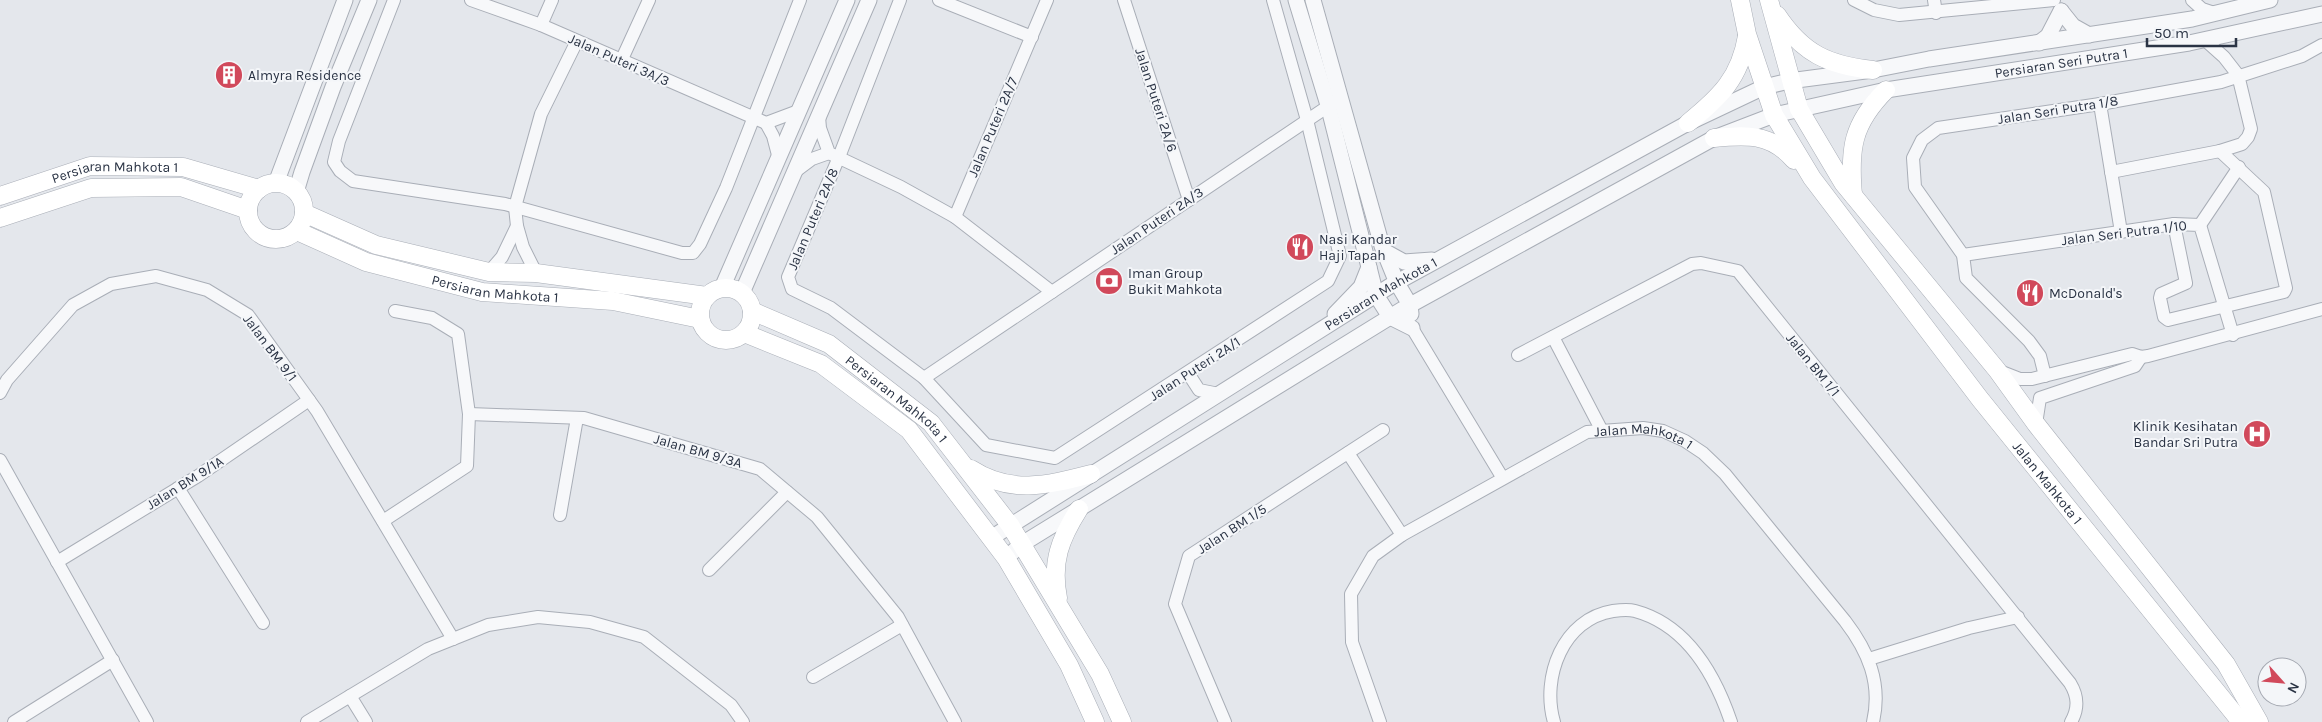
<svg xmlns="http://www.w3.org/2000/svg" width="2322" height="722" viewBox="0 0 2322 722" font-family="Karla,sans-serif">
	<rect width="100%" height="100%" fill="#e4e7ec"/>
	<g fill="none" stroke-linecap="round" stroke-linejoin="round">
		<defs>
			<g id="minor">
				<polyline points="394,0 339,141 334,162 340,171 353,181 505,204 682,253 693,253 700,244 726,188 800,0"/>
				<polyline points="471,0 541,25 766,123 798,111"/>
				<polyline points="900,0 839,157 788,277 792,289 831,308 924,378 986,445 1055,458 1328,281 1340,256 1307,120 1273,0"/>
				<polyline points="939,0 1032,37"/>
				<polyline points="1124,0 1189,200"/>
				<polyline points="1854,0 1874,10 1899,15 2054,0"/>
				<polyline points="1934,0 1936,13"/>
				<polyline points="2192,0 2202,9 2217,14"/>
				<polyline points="541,25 552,0"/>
				<polyline points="622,59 649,0"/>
				<polyline points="2100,104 2121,232"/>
				<polyline points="819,117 820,128 829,153 901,187 955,217 1052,292"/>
				<polyline points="766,123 773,136 778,155"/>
				<polyline points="796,171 812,159 829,153"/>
				<polyline points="2111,172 2220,151 2242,144 2248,137 2251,129 2238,75 2224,57 2205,40"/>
				<polyline points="955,217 1047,0"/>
				<polyline points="2174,224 2186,283 2161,294 2160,298 2164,317 2168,320 2284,292 2286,288 2264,192 2220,151"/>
				<polyline points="2200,225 2239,167"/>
				<polyline points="1963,255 2174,224 2200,225 2233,335"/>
				<polyline points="489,272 502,257 517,226"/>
				<polyline points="536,273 523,247 517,226 515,207 541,114 577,41"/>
				<polyline points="1412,328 1502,477"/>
				<polyline points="1553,337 1602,431"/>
				<path d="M1518,355L1692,264L1701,263L1738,271L2070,683C2078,696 2079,708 2071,722"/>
				<polyline points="1997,370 2020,379 2032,379 2132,354 2141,357 2148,356 2322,309"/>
				<polyline points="1188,373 1199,390 1219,394"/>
				<polyline points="2045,376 2040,356 2029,341 1966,278 1963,255 1915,187 1913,158 1922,140 1938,128 2100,104 2221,82 2302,56 2322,45"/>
				<polyline points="924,378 1336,101"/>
				<polyline points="0,393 7,380 73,305 111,284 156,276 207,290 248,315 317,411 453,639"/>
				<polyline points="469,414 584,418 760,469 817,517 898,617 955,722"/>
				<polyline points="2036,424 2040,398 2135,366 2141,357"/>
				<polyline points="1348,453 1402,535"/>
				<polyline points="0,460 147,722"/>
				<polyline points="178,488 263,623"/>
				<polyline points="560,515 577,418"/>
				<polyline points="383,521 467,466 469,414 458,334 432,318 395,311"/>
				<polyline points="57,562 198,476 309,400"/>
				<polyline points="709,570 787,492"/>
				<polyline points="1869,659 1969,628 2018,617"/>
				<polyline points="813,677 902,625"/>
				<polyline points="350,696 366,722"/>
				<polyline points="14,722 113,660"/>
				<polyline points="307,722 428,649 488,625 538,617 590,622 644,637 731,705 743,722"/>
				<polyline points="1225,722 1175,604 1189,556 1383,430"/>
				<path id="s1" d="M1380,722L1352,642L1351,594L1373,556L1402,535L1587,432L1643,428L1663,431L1685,441L1703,453L1725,474L1845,621C1868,651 1882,683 1873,722"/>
				<path d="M1554,722C1541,677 1563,619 1613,611C1620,610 1628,609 1635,611C1687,625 1715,675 1731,722"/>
			</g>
			<g id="tertiary">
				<polyline points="1296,0 1328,105 1376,295 1390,317 1412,328"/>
				<polyline points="1313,0 1382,246 1397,283 1410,305 1411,314"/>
				<polyline points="2061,11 2073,26 2089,35"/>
				<polyline points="2039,43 2048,36 2061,11"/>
				<polyline points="276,183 345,0"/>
				<polyline points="296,192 302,172 333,87 369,0"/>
				<polyline points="1384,251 1404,262 1432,260"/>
				<polyline points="722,288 847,0"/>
				<polyline points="742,293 869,0"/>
				<polyline points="1335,314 1361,287 1369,267"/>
				<path id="s2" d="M991,538L1390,286L1688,123L1764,87L1789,81L1873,70L1929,59L2192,19L2270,0"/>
				<path id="s3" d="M1006,558L1022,544L1403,309L1714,138L1774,115L1886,90L2189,43L2322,14"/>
			</g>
			<g id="secondary">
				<path id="s4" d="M1740,0L1747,34L1774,115L1812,178L1980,399L2241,722"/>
				<polyline points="1769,0 1799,109 1843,183 1997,370 2036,424 2226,664 2259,722"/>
				<path d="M1777,15C1803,54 1828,65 1873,70"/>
				<path d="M1688,123C1720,97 1740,78 1747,36"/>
				<path d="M1714,138C1746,135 1771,133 1794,160"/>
				<circle cx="276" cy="211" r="28"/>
				<path d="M1853,195C1849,149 1852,124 1886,90"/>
				<path id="s5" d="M0,196L90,166L183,167L259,189"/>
				<polyline points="304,213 376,245 489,272 536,273 707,296"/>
				<polyline points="0,218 91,188 181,187 248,210"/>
				<path id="s6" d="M297,231L366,262L482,292L613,301L700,319"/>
				<circle cx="726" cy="314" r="26"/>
				<path id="s7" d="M752,311L829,344L931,423L1010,525L1100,674L1122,722"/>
				<polyline points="744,333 821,364 909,430 1006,558 1069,665 1095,722"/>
				<path d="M971,469C1011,495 1048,485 1091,474"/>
				<path d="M1058,598C1051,562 1060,539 1079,509"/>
			</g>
		</defs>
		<use href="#minor" stroke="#a9aeb7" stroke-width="14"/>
		<use href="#tertiary" stroke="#a9aeb7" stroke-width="17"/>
		<use href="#secondary" stroke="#a9aeb7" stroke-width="19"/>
		<use href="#minor" stroke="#f7f8fa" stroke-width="12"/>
		<use href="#tertiary" stroke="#f7f8fa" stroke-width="15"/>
		<use href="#secondary" stroke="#fff" stroke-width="18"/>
	</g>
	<defs>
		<symbol id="building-disc" viewBox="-11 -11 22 22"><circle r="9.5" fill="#d1495b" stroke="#f4f6f9"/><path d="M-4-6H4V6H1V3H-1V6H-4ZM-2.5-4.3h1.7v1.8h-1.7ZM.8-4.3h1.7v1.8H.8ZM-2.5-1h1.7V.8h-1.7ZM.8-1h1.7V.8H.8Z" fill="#fff"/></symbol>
		<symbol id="restaurant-disc" viewBox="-11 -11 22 22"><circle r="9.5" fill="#d1495b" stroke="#f4f6f9"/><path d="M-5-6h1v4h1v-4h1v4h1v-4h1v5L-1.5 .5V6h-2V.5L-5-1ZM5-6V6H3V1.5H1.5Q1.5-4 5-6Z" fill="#fff"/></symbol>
		<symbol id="bank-disc" viewBox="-11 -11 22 22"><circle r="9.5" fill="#d1495b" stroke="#f4f6f9"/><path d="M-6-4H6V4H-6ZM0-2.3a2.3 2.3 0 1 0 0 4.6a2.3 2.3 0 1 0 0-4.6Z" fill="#fff"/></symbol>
		<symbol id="hospital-disc" viewBox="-11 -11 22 22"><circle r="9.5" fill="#d1495b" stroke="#f4f6f9"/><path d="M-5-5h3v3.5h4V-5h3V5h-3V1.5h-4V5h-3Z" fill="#fff"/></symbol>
	</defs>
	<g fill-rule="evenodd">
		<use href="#building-disc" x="213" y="59" width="32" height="32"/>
		<use href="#restaurant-disc" x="1284" y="231" width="32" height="32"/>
		<use href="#bank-disc" x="1093" y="265" width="32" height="32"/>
		<use href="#restaurant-disc" x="2014" y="277" width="32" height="32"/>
		<use href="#hospital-disc" x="2241" y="418" width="32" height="32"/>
	</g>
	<g text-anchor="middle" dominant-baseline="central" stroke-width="4" stroke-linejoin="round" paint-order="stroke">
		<g font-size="14" fill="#2b3445" stroke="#f4f6f9">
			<text transform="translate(619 60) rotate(24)">Jalan Puteri 3A/3</text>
			<text stroke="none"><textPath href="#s3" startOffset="1180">Persiaran Seri Putra 1</textPath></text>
			<text transform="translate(1156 100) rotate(72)">Jalan Puteri 2A/6</text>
			<text transform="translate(2058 110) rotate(-9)">Jalan Seri Putra 1/8</text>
			<text transform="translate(993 127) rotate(-67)">Jalan Puteri 2A/7</text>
			<text stroke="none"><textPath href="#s5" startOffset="119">Persiaran Mahkota 1</textPath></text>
			<text transform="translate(813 219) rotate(-67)">Jalan Puteri 2A/8</text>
			<text transform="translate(1157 221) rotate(-34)">Jalan Puteri 2A/3</text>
			<text transform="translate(2124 233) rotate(-7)">Jalan Seri Putra 1/10</text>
			<text stroke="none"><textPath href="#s6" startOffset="208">Persiaran Mahkota 1</textPath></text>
			<text stroke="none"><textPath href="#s2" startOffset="460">Persiaran Mahkota 1</textPath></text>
			<text transform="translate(270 348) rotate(53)">Jalan BM 9/1</text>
			<text transform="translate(1813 365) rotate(51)">Jalan BM 1/1</text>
			<text transform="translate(1195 369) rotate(-33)">Jalan Puteri 2A/1</text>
			<text stroke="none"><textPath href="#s7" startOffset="171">Persiaran Mahkota 1</textPath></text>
			<text stroke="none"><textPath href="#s1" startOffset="482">Jalan Mahkota 1</textPath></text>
			<text transform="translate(698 451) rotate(16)">Jalan BM 9/3A</text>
			<text stroke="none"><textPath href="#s4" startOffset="579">Jalan Mahkota 1</textPath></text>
			<text transform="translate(185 483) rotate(-32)">Jalan BM 9/1A</text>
			<text transform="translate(1232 529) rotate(-33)">Jalan BM 1/5</text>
		</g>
		<g font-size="14" fill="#2b3445" stroke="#f4f6f9" text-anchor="start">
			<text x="248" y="75">Almyra Residence</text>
			<text x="1319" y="239">Nasi Kandar<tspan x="1319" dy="16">Haji Tapah</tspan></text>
			<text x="1128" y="273">Iman Group<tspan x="1128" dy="16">Bukit Mahkota</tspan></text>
			<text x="2049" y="293">McDonald's</text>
			<text x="2238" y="426" text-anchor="end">Klinik Kesihatan<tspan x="2238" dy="16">Bandar Sri Putra</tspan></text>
		</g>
	</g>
	<g transform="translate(2282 682) rotate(117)"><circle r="24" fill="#f4f6f9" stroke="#a4a8b1"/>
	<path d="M0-4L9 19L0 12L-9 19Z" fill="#d1495b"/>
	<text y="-8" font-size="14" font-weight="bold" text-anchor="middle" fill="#2b3445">N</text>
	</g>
	<path d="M2147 38v8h89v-8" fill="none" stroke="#2b3445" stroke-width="2.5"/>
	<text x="2154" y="38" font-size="15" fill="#2b3445" stroke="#f4f6f9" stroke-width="4" paint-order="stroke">50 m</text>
</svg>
